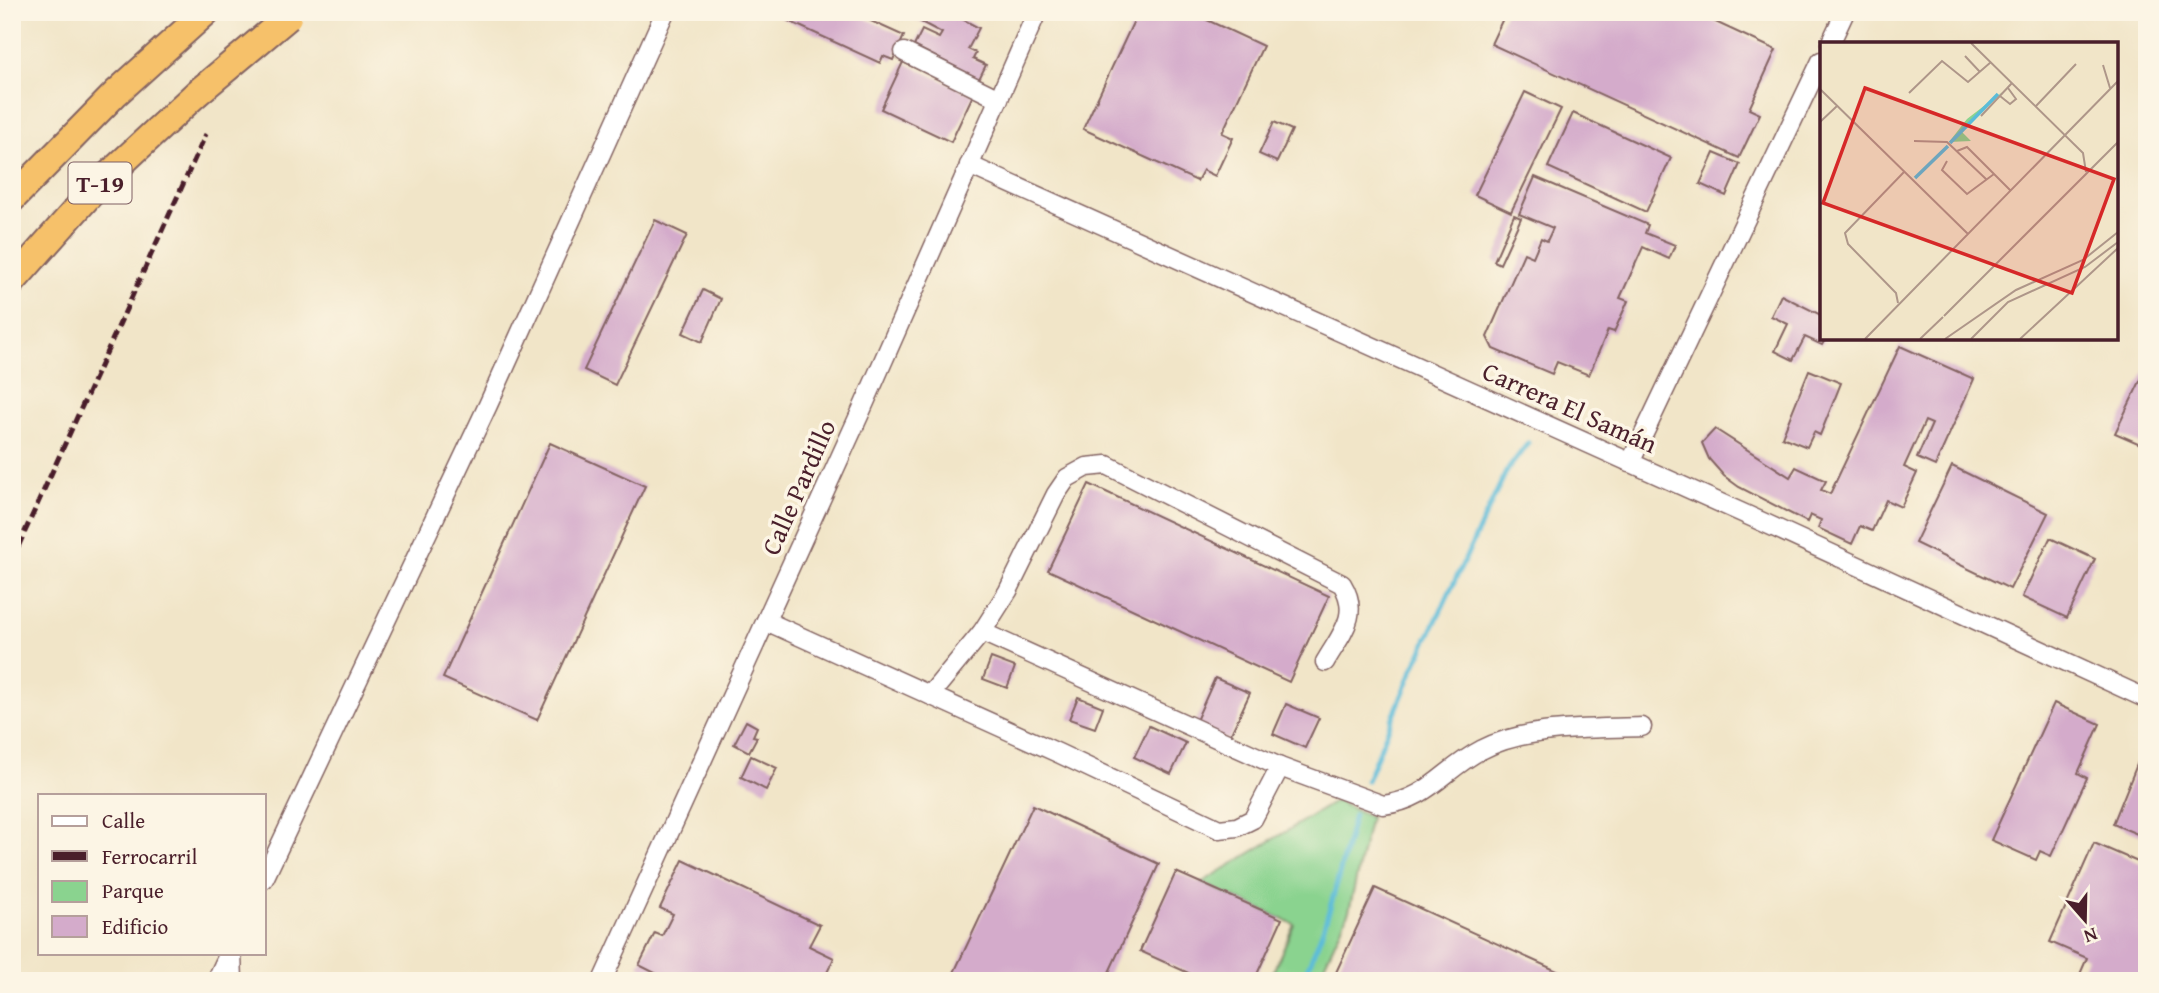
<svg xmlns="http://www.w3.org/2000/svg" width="2159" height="993" viewBox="0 0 2159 993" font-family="'Gentium Book Plus',serif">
	<rect width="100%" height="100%" fill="#fcf5e5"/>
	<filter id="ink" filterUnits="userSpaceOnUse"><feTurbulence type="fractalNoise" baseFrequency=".0143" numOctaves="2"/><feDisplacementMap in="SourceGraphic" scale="14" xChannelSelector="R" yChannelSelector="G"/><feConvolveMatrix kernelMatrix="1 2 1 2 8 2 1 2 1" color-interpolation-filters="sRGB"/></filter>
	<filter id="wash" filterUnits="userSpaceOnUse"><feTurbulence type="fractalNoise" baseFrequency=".00686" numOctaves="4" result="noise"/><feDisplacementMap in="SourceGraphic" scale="28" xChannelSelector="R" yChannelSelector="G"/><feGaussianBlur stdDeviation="1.57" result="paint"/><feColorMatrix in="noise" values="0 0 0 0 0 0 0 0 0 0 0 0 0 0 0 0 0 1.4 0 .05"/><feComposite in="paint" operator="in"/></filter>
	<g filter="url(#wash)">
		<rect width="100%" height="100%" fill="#f1e5c8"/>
		<polygon fill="#8ad38f" stroke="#6a795d" stroke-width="2" points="1336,801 1370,817 1349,911 1317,981 1269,981 1294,924 1201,883"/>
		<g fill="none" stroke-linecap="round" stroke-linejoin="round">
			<g stroke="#5bbcd9" stroke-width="5">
				<polyline points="1367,780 1411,674 1506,472 1528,443"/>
				<path d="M1301,981C1328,929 1340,871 1354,815"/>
			</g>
		</g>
		<g id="blocks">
			<g fill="#d4abcb">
				<polygon points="769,12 851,12 904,36 893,60 883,56 880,63"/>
				<polygon points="902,12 949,12 979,28 968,49 976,53 973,59 986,65 979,79 914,46 922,30 939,38 942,33"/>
				<polygon points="1138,12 1190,12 1263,46 1222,133 1233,138 1215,176 1203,170 1197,181 1083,129"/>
				<polygon points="1506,12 1652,12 1661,16 1663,12 1694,12 1776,50 1749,109 1760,114 1739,158 1491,44"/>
				<polygon points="903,62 973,95 951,142 881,109"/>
				<polygon points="1525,92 1561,109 1511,212 1475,195"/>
				<polygon points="1573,113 1671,158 1646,212 1548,167"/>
				<polygon points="1274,122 1292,130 1277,162 1259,154"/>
				<polygon points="1714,153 1740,164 1726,196 1700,184"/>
				<polygon points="1535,177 1648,225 1645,233 1675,245 1669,259 1643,247 1620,298 1628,301 1614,332 1608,330 1589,375 1557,362 1552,374 1493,349 1487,337 1524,253 1533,257 1541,238 1547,241 1553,228 1519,214"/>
				<polygon points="1514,215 1521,218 1500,264 1494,261"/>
				<polygon points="655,220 687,235 615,385 584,370"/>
				<polygon points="703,290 721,299 702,342 683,333"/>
				<polygon points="1781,295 1821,315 1821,338 1826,338 1822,345 1805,337 1793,360 1775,351 1788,324 1771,316"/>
				<polygon points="1900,346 1974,379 1935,466 1917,458 1932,424 1925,421 1904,467 1917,473 1901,507 1886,500 1872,531 1860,526 1852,544 1818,528 1821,520 1810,515 1807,522 1739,487 1724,476 1709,459 1702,443 1715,429 1790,477 1796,467 1826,481 1821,490 1830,494"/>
				<polygon points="2147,367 2147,447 2115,433"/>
				<polygon points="1809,370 1841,383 1820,435 1814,432 1807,447 1782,437"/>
				<polygon points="550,443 645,486 537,720 443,678"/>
				<polygon points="1952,466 2048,513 2010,589 1915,543"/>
				<polygon points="1089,484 1329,596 1289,682 1048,570"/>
				<polygon points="2050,538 2095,559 2067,618 2022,597"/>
				<polygon points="991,658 1015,667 1007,688 983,679"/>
				<polygon points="1215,678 1250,693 1228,740 1194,725"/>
				<polygon points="1078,697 1103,707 1095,728 1069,719"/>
				<polygon points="2054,703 2100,724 2078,773 2087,778 2051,856 2040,851 2036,860 1991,840"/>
				<polygon points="1286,704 1319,718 1305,748 1273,734"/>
				<polygon points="746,721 757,727 753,736 757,737 749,752 734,744"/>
				<polygon points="1149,726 1186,743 1171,774 1134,757"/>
				<polygon points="2142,752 2147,754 2147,838 2113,824"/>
				<polygon points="751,756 777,768 766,790 741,777"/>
				<polygon points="1033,805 1159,864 1105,981 950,981"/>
				<polygon points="2094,843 2147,866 2147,981 2077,981 2087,958 2050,942"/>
				<polygon points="683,860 820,925 809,946 834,958 823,981 671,981 639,965 655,933 662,936 673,914 660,908"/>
				<polygon points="1176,872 1282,919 1254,981 1206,981 1140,951"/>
				<polygon points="1375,888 1579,981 1332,981"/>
			</g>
		</g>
	</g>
	<g filter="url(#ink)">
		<use href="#blocks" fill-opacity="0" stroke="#846462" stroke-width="2"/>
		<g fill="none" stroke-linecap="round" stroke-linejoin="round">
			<defs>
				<g id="minor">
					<polyline points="1830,44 1845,12"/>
					<polyline points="904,52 999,99"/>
					<polyline points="969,165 1767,524 2147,699"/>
					<polyline points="1630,463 1821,61"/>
					<polyline points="766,621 1058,753 1219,829 1237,827 1253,819 1280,767"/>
					<path d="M982,632L1280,767L1383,805C1428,800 1444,769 1481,750C1525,726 1592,729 1642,727"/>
					<path d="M930,695L982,632L1008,591L1056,494L1067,478L1087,467L1107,465L1342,584C1361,615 1341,634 1325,662"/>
					<polyline points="264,879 488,405 665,12"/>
					<polyline points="232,953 233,981"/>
					<polyline points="216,981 229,953"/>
					<polyline points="602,981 862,409 1037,12"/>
				</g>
				<g id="highway">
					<polyline points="12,199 116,93 206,12"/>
					<polyline points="12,282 100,183 196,94"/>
				</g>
			</defs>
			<use href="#minor" stroke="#846462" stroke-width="21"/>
			<use href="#highway" stroke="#846462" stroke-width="30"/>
			<use href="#minor" stroke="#fff" stroke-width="18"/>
			<use href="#highway" stroke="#f6c16b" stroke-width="26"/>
			<polyline stroke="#4a1f2b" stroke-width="5" stroke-dasharray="10 5" stroke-linecap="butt" points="12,560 206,134"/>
			<defs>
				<polyline id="highway-bridge" points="196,94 288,17"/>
			</defs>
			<use href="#highway-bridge" stroke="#846462" stroke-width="30" stroke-linecap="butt"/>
			<use href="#highway-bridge" stroke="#f6c16b" stroke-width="26"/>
		</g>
	</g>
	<g text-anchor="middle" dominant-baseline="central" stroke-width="7" stroke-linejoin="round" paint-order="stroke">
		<rect fill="#fcf5e5" stroke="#7f5f63" stroke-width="2" x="68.5" y="162.5" width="63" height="41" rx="5"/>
		<g font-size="24" font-weight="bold" fill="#4a1f2b">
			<text x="100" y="183">T-19</text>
		</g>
		<g font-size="26" fill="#4a1f2b" stroke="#fcf5e5">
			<text transform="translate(1570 407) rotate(24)">Carrera El Samán</text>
			<text transform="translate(798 487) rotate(-66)">Calle Pardillo</text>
		</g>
	</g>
	<g transform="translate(1820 42)">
		<rect width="298" height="298" fill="#f1e5c8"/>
		<path d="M182,50L142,90L151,99L129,100L147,77Z" fill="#8ad38f"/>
		<path fill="none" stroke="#5bbcd9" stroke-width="3.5" d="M130,101L178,52M95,136L128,104"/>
		<path fill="none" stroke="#ae9689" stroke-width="2" d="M151,1L263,111L266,130M145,14L160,30M283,23L290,46M0,47L148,192M89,51L122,19L148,40L171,20M180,54L190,62L196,57L188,46M216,64L256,22M161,74L192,41M0,80L17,64M94,99L127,100L166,137M137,109L147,105L190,148M127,119L122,128L147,152L174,132M78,261L76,251L28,202L25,191L84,130M124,274L298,100M45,297L298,39M100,297L123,275M125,297L196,248L263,218L298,190M151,297L188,260L265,225L298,200M200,297L298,206"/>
		<path fill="#d62828" fill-opacity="0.15" stroke="#d62828" stroke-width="3.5" d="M45,46L294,137L252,251L3,161Z"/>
		<rect width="298" height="298" fill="none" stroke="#4a1f2b" stroke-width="3.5"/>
	</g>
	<rect width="2159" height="993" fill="none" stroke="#fcf5e5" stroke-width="42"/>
	<rect x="38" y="794" width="228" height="161" fill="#fcf5e5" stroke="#b59f9b" stroke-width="2"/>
	<rect x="52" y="816" width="35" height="10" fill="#ffffff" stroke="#b59f9b" stroke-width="2"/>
	<text x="102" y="828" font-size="21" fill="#4a1f2b">Calle</text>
	<rect x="52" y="851" width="35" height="10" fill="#4a1f2b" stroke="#b59f9b" stroke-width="2"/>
	<text x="102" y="864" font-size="21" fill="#4a1f2b">Ferrocarril</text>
	<rect x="52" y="881" width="35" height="21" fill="#8ad38f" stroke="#b59f9b" stroke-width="2"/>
	<text x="102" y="898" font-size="21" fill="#4a1f2b">Parque</text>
	<rect x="52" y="916" width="35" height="21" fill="#d4abcb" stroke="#b59f9b" stroke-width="2"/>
	<text x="102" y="934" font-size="21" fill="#4a1f2b">Edificio</text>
	<g transform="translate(2085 920) rotate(160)" stroke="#fcf5e5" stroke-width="5" paint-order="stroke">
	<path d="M0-5L12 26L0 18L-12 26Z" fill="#4a1f2b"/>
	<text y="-10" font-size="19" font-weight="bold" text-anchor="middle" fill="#4a1f2b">N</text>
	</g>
</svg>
